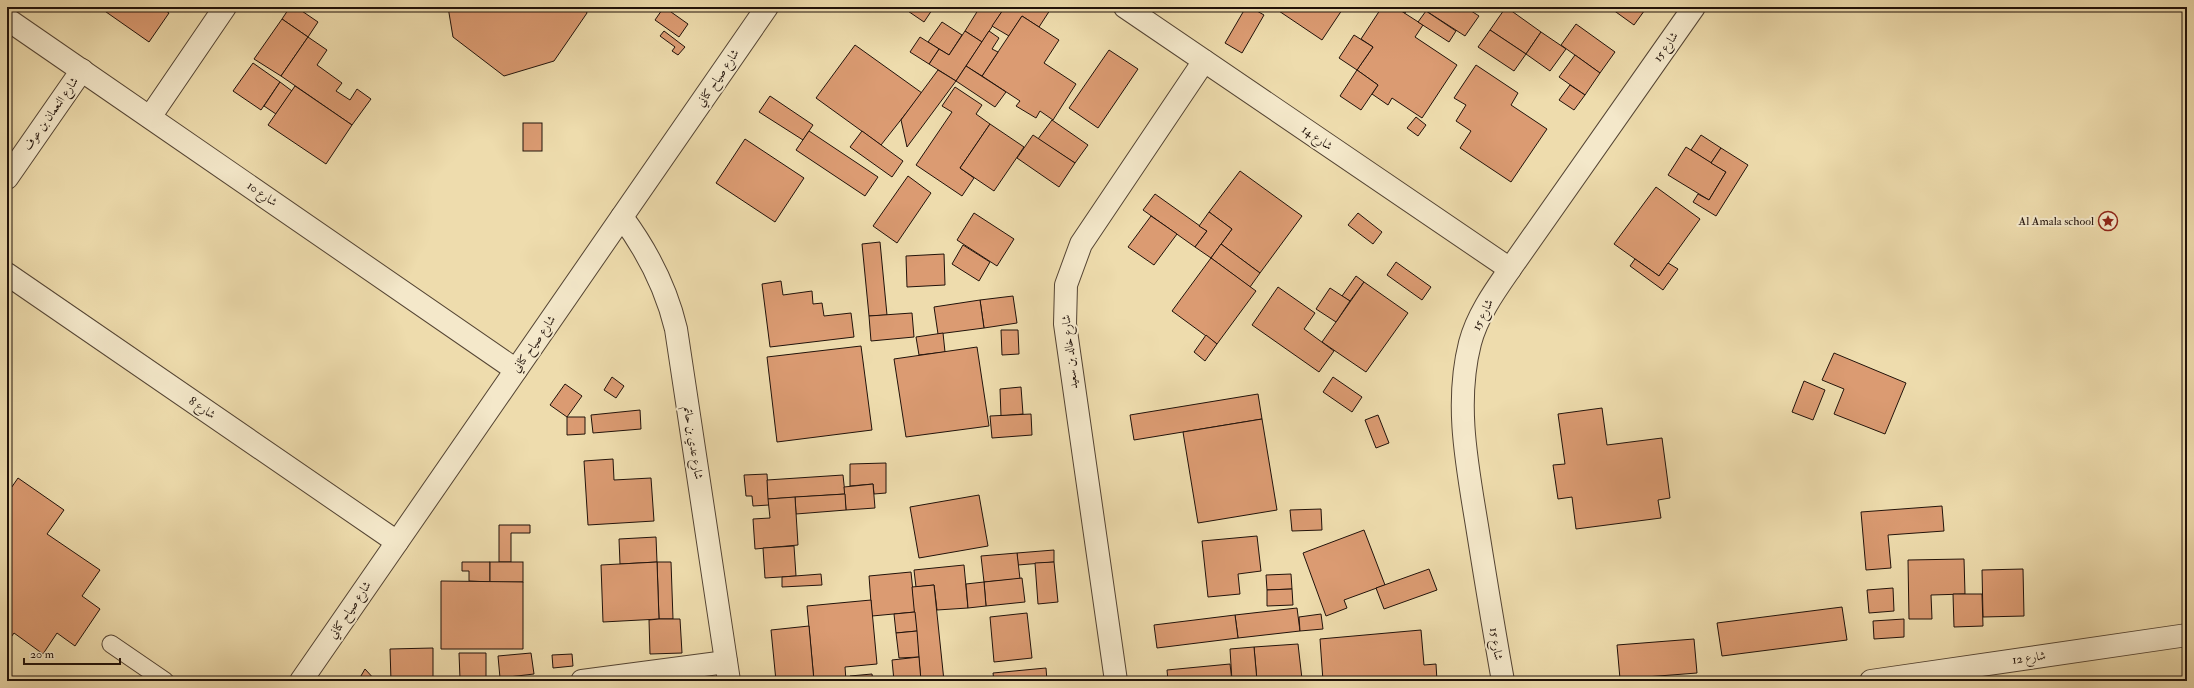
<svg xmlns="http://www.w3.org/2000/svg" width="2194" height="688" viewBox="0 0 2194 688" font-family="'IM FELL Double Pica',Amiri,serif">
	<rect width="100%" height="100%" fill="#eedcad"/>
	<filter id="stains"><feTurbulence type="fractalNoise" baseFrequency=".005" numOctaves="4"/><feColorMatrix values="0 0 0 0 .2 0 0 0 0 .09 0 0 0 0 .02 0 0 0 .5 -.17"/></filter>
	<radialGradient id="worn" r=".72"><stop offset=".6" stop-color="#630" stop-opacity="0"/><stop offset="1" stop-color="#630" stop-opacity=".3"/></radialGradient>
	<g fill="#db9b72" stroke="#21120a">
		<polygon points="99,7 160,7 169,13 149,42"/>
		<polygon points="290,7 296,7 318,22 308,37 282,19"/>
		<polygon points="448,7 585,7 587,13 554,61 504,76 453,37"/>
		<polygon points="664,7 688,24 679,37 655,20"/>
		<polygon points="902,7 934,7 924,22"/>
		<polygon points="980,7 1005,7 982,42 965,31"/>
		<polygon points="1005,7 1052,7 1039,27 1022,16 1009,36 992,26"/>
		<polygon points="1246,7 1250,7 1264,15 1242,53 1225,43"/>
		<polygon points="1273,7 1344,7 1322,40"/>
		<polygon points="1382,7 1395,7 1423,25 1415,37 1457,65 1422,118 1392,98 1388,105 1372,94 1378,85 1357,70 1373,47 1361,39"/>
		<polygon points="1395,7 1409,7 1405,13"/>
		<polygon points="1420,7 1465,7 1479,16 1465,36"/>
		<polygon points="1506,7 1541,32 1526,54 1490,30"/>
		<polygon points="1609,7 1647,7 1634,25"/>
		<polygon points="1426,11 1456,31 1449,42 1418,22"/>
		<polygon points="1022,16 1059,40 1044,63 1076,84 1053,120 1040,111 1036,118 1016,106 1020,101 982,76"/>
		<polygon points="282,19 308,37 281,76 254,59"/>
		<polygon points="942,22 962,35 949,55 928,42"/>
		<polygon points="1576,24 1615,52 1600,73 1561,45"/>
		<polygon points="1490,30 1526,54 1514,71 1478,47"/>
		<polygon points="664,31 685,47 678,55 672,51 675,47 660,36"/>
		<polygon points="965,31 982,42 956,81 929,64 939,49 949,55"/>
		<polygon points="989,31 999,38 992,49 998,52 982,76 966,66"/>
		<polygon points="1541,32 1566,49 1550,71 1526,54"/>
		<polygon points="1354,35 1373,47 1357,70 1339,58"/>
		<polygon points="308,37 327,50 317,65 342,83 336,91 350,100 357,89 371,99 352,125 281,76"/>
		<polygon points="920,37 939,49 929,64 910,52"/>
		<polygon points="855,45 922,93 881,145 816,98"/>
		<polygon points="1109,50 1138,69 1098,128 1069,108"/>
		<polygon points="1575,55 1600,73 1585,95 1559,77"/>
		<polygon points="253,63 280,82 261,110 233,91"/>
		<polygon points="1476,65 1518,93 1511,105 1547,129 1511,182 1460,148 1471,131 1456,121 1466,105 1454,98"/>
		<polygon points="966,66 1006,92 995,107 956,81"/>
		<polygon points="938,70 956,81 907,147 901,120"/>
		<polygon points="1357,70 1378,85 1361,110 1340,96"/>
		<polygon points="280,82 292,91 276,114 264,106"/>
		<polygon points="1570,85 1585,95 1574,110 1559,100"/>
		<polygon points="295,86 352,125 326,164 268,125"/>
		<polygon points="955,87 982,105 976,114 990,124 960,168 974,178 962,196 916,165 952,112 942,106"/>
		<polygon points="770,96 813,125 803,140 759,112"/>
		<polygon points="1416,117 1426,125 1418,136 1407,128"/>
		<polygon points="1052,120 1088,145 1075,163 1038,139"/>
		<rect x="523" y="123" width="19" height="28"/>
		<polygon points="990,124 1024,147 994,191 960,168"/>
		<polygon points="809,131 878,177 865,196 796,150"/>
		<polygon points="862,131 903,161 892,177 850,147"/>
		<polygon points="1033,135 1075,163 1059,187 1017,158"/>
		<polygon points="1701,135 1721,148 1711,163 1691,150"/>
		<polygon points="745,139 804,178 775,222 716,183"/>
		<polygon points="1686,147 1726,172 1709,200 1668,175"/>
		<polygon points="1721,148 1748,165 1716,216 1693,202 1698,194 1709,200 1726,172 1711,163"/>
		<polygon points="1240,171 1302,216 1260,273 1221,244 1232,229 1209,212"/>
		<polygon points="908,176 931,193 897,243 873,226"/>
		<polygon points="1656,187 1700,219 1659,276 1614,244"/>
		<polygon points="1155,194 1207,231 1195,247 1143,210"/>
		<polygon points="1209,212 1232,229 1211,258 1195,247 1207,231 1199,226"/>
		<polygon points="974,213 1014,239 997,266 957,240"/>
		<polygon points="1358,213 1382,232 1373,244 1348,225"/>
		<polygon points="1151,216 1177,234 1154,265 1128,247"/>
		<polygon points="880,242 887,315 869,316 862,244"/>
		<polygon points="1221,244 1260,273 1250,287 1211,258"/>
		<polygon points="963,245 990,262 979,281 952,264"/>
		<polygon points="944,254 945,285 907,287 906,256"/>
		<polygon points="1211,258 1256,291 1217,344 1172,311"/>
		<polygon points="1635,259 1659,276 1668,263 1678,269 1663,290 1630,266"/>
		<polygon points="1396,262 1431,287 1422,300 1387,275"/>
		<polygon points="1356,276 1364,282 1350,301 1342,296"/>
		<polygon points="781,281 783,295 812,291 813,304 822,303 824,316 851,313 854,337 770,347 762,284"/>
		<polygon points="1364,282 1408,313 1366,372 1322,342"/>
		<polygon points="1278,287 1315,313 1304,329 1334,351 1319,372 1252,325"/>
		<polygon points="1330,288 1350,301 1336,322 1316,309"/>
		<polygon points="1013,296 1017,323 984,328 980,300"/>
		<polygon points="980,300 984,328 938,334 934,307"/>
		<polygon points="912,313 914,337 871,341 869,316"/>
		<polygon points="1001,330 1018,330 1019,354 1002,355"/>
		<polygon points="943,333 945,352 919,355 916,337"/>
		<polygon points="1206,335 1217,344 1205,361 1194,352"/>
		<polygon points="861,346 872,430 777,442 767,357"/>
		<polygon points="977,347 989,426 906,437 894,359"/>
		<polygon points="1834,353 1906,383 1885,434 1834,414 1844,389 1822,380"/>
		<polygon points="612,377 624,386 616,398 604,390"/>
		<polygon points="1333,377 1362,397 1352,412 1323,392"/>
		<polygon points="1804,381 1825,390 1813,420 1792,412"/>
		<polygon points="565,384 582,396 567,417 550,405"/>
		<polygon points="1021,387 1023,414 1001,416 1000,389"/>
		<polygon points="1258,394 1262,419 1134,440 1130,415"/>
		<polygon points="1602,408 1607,445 1662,438 1670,498 1658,500 1661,518 1576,529 1572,497 1558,499 1553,465 1565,464 1558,414"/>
		<polygon points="640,410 641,429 593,433 591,415"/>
		<polygon points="1031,414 1032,435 992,438 990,416"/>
		<polygon points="1378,415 1389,443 1376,448 1365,420"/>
		<polygon points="567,417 585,417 585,434 567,435"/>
		<polygon points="1262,419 1277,510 1198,523 1183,432"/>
		<polygon points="613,459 614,480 651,478 654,521 588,525 584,461"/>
		<polygon points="886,463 886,493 874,494 873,484 850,486 850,464"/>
		<polygon points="767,474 769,505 753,506 752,496 746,496 744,475"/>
		<polygon points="843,475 845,494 768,499 767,480"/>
		<polygon points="18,478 64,510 47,534 100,570 82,596 100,609 75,646 57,633 43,654 14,633 7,643 7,494"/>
		<polygon points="873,484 875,508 846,510 844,487"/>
		<polygon points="845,494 846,510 796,514 795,497"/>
		<polygon points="979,495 988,546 919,558 910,507"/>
		<polygon points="795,497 798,545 755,549 753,519 770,518 768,499"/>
		<polygon points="1942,506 1944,531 1888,535 1891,568 1866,570 1861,512"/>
		<polygon points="1321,509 1322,530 1292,531 1290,510"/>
		<polygon points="499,525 530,525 530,533 511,533 511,562 499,562"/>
		<polygon points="1364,530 1385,585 1344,600 1347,608 1326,616 1303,553"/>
		<polygon points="1257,536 1261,571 1238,574 1240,594 1208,597 1202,541"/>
		<polygon points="656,537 657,562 620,564 619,539"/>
		<polygon points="794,546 796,576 765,578 763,548"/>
		<polygon points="1054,550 1054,562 1018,565 1017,553"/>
		<polygon points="1017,553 1020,579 984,582 981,556"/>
		<polygon points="1964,559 1965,594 1931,595 1932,619 1909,619 1908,560"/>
		<polygon points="462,562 490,562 490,582 469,581 469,571 462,571"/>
		<rect x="490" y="562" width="33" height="20"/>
		<polygon points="657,562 671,562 673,619 659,619"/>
		<polygon points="657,562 659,619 603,622 601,565"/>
		<polygon points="1054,562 1058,602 1038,604 1035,563"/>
		<polygon points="964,565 968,608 937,610 934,585 916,587 914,570"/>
		<polygon points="1429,569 1437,590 1384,609 1376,588"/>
		<polygon points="2023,569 2024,616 1983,617 1982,570"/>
		<polygon points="911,572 915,612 872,616 869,576"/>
		<polygon points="821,574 822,585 782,587 782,577"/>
		<polygon points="1291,574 1292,589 1267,590 1266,575"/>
		<polygon points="1022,578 1025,602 986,606 984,582"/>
		<polygon points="441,581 523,582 523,649 441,649"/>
		<polygon points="984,582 986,606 968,608 966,584"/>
		<polygon points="934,585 944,681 921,681 912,587"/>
		<polygon points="1893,588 1894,611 1869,613 1867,590"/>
		<polygon points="1292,589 1293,605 1267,606 1267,590"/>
		<polygon points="1953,594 1982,594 1983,626 1954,627"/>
		<polygon points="871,600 877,664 845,667 846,681 814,681 807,606"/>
		<polygon points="1842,607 1847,640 1722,656 1717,623"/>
		<polygon points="1297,608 1300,631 1238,638 1235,615"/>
		<polygon points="915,612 917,631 896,633 894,614"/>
		<polygon points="1027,613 1032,658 994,662 990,617"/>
		<polygon points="1321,614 1323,629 1300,631 1299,617"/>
		<polygon points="1235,615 1238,638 1157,648 1154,625"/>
		<polygon points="659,619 680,619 682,653 650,654 649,620"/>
		<polygon points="1904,619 1904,637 1874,639 1873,621"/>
		<polygon points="809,626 814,681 776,681 771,630"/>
		<polygon points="1421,630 1424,665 1436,664 1437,681 1323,681 1320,639"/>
		<polygon points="917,631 919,657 899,658 896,633"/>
		<polygon points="1694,639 1697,673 1620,679 1617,645"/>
		<polygon points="1298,644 1302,679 1257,681 1254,647"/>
		<polygon points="1254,647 1257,681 1232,681 1230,649"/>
		<polygon points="433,648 433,681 391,681 390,649"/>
		<polygon points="459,653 486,653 486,678 460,679"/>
		<polygon points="531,653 534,674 500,678 498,656"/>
		<polygon points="572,654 573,666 553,668 552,655"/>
		<polygon points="919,657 921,681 894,681 892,660"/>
		<polygon points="1230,664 1232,681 1168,681 1167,670"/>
		<polygon points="1046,668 1047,681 994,681 993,673"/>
		<polygon points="365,669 376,681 358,681"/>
		<polygon points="872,674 873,681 850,681 850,676"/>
	</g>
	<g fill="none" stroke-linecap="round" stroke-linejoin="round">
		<defs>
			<polyline id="service" points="111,644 165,681"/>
			<g id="minor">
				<polyline points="1125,7 1510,269"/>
				<polyline points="7,19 516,370"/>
				<polyline points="150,117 225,7"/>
				<polyline points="7,178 82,70"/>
				<path d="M622,217C648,252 666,287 676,329L729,681"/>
				<polyline points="7,274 397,542"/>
				<polyline points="301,681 767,7"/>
				<polyline points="582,681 726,662"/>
				<polyline points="1116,681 1065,324 1066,285 1081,244 1204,61"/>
				<path d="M1503,681C1494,631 1486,582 1478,532C1468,469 1454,406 1470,343C1477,316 1494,292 1510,269L1694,7"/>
				<polyline points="1871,681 2187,635"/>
			</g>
		</defs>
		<use href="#service" stroke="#544433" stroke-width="19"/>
		<use href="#minor" stroke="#544433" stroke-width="24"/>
		<use href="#service" stroke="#f4e8ca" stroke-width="17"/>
		<use href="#minor" stroke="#f4e8ca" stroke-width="22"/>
	</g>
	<defs>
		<symbol id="sight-ring" viewBox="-11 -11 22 22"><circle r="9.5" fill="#f4e8ca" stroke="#8f2418" stroke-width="1.5"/><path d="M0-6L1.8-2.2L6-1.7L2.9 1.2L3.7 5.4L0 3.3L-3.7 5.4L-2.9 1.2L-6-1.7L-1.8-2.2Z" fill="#8f2418"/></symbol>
	</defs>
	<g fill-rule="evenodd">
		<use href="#sight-ring" x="2097" y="210" width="22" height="22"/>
	</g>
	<g text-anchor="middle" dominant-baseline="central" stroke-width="4" stroke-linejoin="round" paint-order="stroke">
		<g font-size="12" fill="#21120a" stroke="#f4e8ca">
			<text transform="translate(1666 47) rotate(-55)">شارع 15</text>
			<text transform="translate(718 78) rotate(-56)">شارع صياح كناني</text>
			<text transform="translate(51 114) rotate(-55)">شارع النعمان بن عوف</text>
			<text transform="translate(1317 138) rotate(34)">شارع 14</text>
			<text transform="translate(262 194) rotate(35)">شارع 10</text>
			<text transform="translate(1483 315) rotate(-64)">شارع 15</text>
			<text transform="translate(534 344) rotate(-55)">شارع صياح كناني</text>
			<text transform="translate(1070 352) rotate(-96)">شارع خالد بن سعيد</text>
			<text transform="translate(202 408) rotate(34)">شارع 8</text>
			<text transform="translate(693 443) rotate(81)">شارع عدي بن حاتم</text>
			<text transform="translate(350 610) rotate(-56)">شارع صياح كناني</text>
			<text transform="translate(1496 644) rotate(81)">شارع 15</text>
			<text transform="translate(2029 658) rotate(-8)">شارع 12</text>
		</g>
		<g font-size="12" fill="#21120a" stroke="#f4e8ca" text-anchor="end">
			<text x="2094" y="221">Al Amala school</text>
		</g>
	</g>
	<rect width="2194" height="688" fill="none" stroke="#eedcad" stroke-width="24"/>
	<rect x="8" y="8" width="2178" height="672" fill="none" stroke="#21120a" stroke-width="2"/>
	<rect x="12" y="12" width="2170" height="664" fill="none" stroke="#21120a"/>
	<path d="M24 658v6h96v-6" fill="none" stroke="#21120a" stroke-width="2"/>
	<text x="30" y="658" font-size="12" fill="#21120a" stroke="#f4e8ca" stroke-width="3" paint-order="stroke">20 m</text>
	<rect width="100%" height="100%" filter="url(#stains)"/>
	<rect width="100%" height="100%" fill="url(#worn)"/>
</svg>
